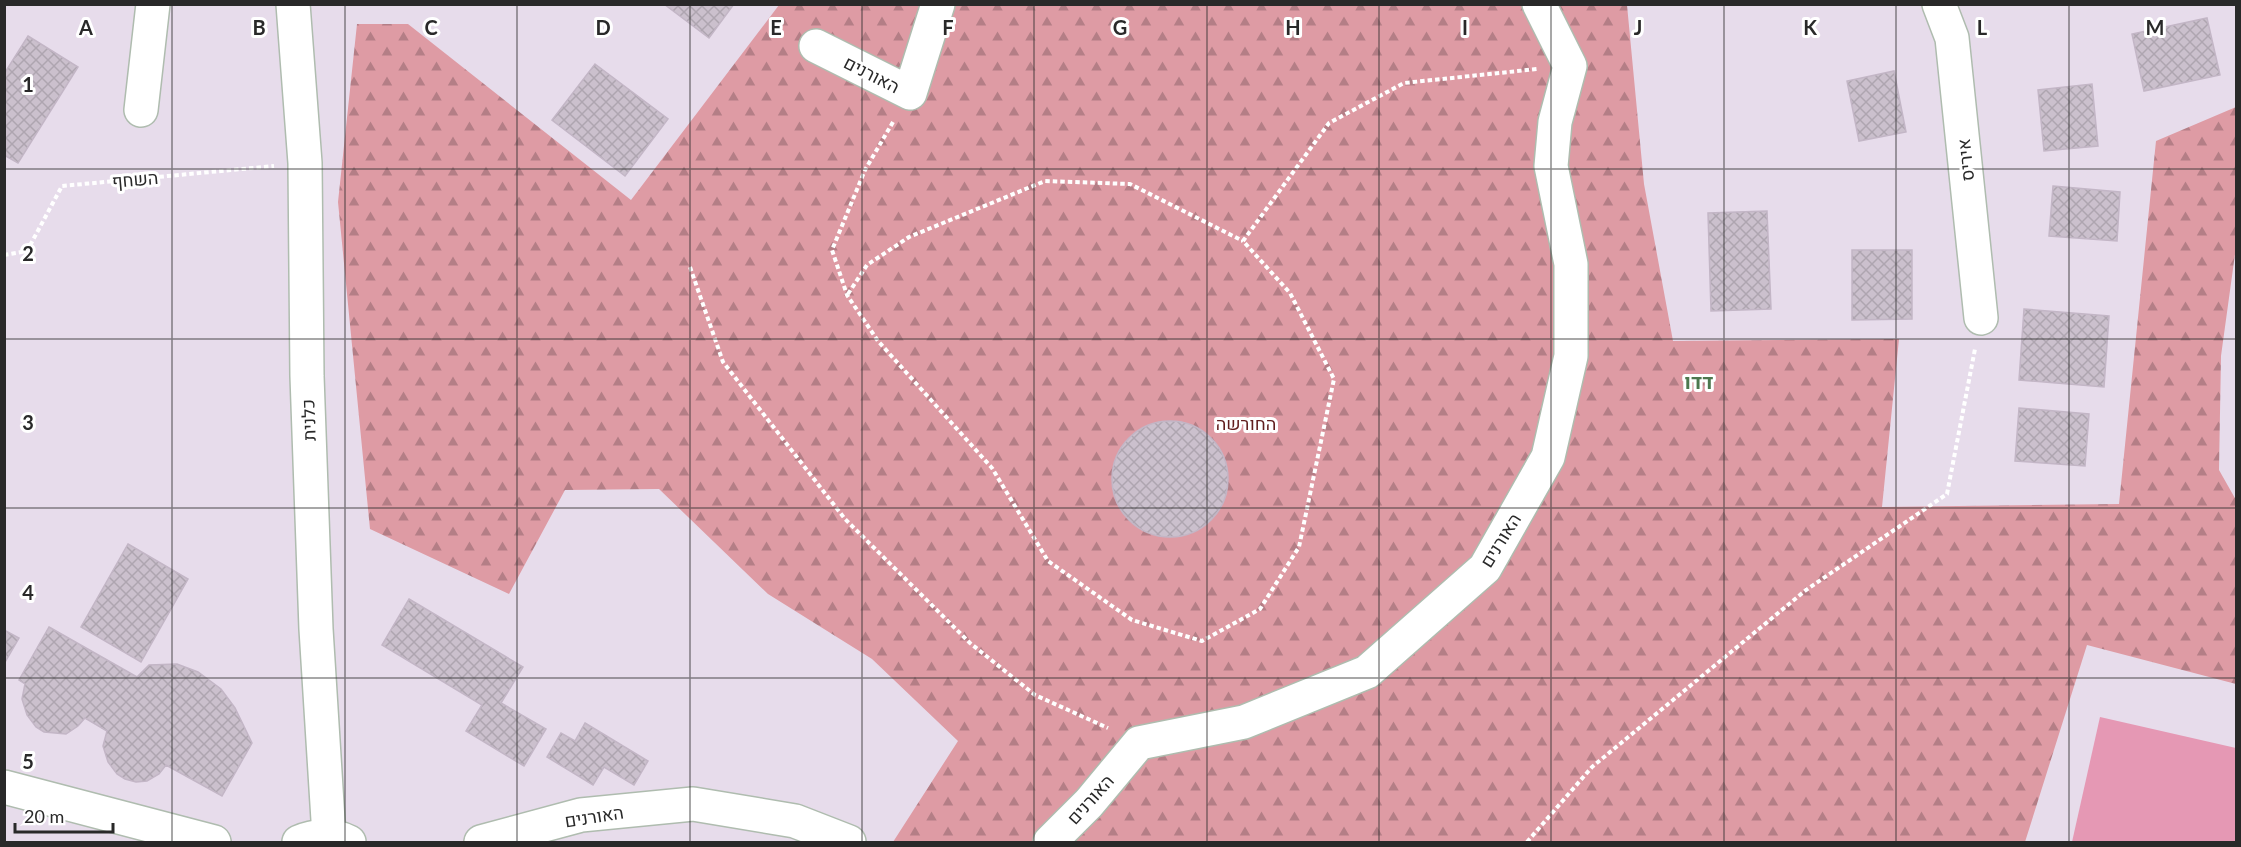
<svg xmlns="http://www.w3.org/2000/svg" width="2241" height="847" viewBox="0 0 2241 847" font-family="Lato,Heebo,sans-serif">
	<defs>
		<pattern id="forest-firs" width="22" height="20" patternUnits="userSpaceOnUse" patternTransform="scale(1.5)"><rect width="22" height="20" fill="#de9ba4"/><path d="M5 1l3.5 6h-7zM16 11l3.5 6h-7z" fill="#b47e86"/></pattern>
		<pattern id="building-cross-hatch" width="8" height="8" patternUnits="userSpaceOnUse" patternTransform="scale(1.5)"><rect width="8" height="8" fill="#cbc0cd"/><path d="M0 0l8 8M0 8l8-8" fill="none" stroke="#aea5b0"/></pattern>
	</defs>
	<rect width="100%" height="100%" fill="#e7dceb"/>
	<polygon fill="url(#forest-firs)" points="779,5 1627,5 1644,184 1673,341 1899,339 1882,507 2119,504 2156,141 2236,107 2236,247 2221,356 2219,470 2236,500 2236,684 2087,645 2025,842 893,842 958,741 872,659 768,594 659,489 565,490 509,594 370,529 338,202 357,24 408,24 631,200"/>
	<polygon fill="#e598b4" points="2100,717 2236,748 2236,842 2072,842"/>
	<g fill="url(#building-cross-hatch)" stroke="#c3b6c6" stroke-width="1.5">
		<polygon points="664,4 734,4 709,38"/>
		<polygon points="2207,18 2220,75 2144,91 2132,34"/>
		<polygon points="28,36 78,67 18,163 4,155 4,74"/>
		<polygon points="595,64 668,119 625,176 552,120"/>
		<polygon points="1894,71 1906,132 1859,141 1847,81"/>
		<polygon points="2092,84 2098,146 2044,151 2038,90"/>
		<polygon points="2053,186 2120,192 2117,241 2049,236"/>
		<polygon points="1767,211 1771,309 1711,311 1708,213"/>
		<polygon points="1852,250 1912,250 1912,319 1852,320"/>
		<polygon points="2024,309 2109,316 2104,387 2019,380"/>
		<polygon points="2019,408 2089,414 2085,466 2015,461"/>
		<circle cx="1170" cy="479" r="58"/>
		<polygon points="128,544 188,579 141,662 81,627"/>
		<polygon points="409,599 523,667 501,703 546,729 524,766 466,731 482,705 382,645"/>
		<polygon points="49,627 137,677 149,665 177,664 198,672 221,689 235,708 252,743 222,796 166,765 159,774 147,781 136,782 125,779 117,774 108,762 103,746 107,731 85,718 78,726 66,734 44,732 36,727 27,715 22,699 25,684 19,680"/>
		<polygon points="4,630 19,638 4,664"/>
		<polygon points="585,723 648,761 634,785 604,767 593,785 547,757 561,733 575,741"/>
	</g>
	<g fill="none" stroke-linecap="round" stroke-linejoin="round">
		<defs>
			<g id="minor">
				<polyline points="1939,4 1952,38 1981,318"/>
				<polyline points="816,46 910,93 938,4"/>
				<polyline points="141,110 153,4"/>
				<polyline points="4,787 214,842"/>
				<polyline points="481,842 581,815 693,804 795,821 849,842"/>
				<polyline points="1050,842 1089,803 1139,743 1244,722 1367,672 1485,568 1548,457 1571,356 1571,264 1551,166 1555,122 1570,66 1539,4"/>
			</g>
			<g id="tertiary">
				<polyline points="293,4 305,163 307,376 316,629 329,836"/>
				<path d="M299,842C314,835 333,834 349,842"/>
			</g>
		</defs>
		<use href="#minor" stroke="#afbcaf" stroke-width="36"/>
		<use href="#tertiary" stroke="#afbcaf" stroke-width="36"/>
		<g stroke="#fff" stroke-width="4" stroke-dasharray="4.5 3" stroke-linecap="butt">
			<polyline points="893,122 865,170 832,250 847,295 878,341 992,468 1048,561 1132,620 1202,641 1260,609 1299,547 1334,379 1290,293 1243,241 1329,123 1404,83 1537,69"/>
			<polyline points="4,255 27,251 62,186 274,166"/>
			<polyline points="690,267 723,362 845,519 970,643 1035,695 1108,728"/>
			<polyline points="848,294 867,265 909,237 1045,181 1130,184 1243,241"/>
			<polyline points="1527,842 1592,767 1806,590 1947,494 1975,349"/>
		</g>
		<use href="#minor" stroke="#fff" stroke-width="33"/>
		<use href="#tertiary" stroke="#fff" stroke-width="33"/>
	</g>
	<path fill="none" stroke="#292929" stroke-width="1.5" stroke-opacity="0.55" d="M172,4V842M345,4V842M517,4V842M690,4V842M862,4V842M1034,4V842M1207,4V842M1379,4V842M1551,4V842M1724,4V842M1896,4V842M2069,4V842M4,169H2236M4,339H2236M4,508H2236M4,678H2236"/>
	<g text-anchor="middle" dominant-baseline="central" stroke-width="6" stroke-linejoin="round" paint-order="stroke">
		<g font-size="18" fill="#292929" stroke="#fff">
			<text transform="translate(872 74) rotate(27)">האורנים</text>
			<text transform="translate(1965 160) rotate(-96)">איריס</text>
			<text transform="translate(135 179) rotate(-5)">השחף</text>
			<text transform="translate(308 420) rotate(-92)">כלנית</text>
			<text transform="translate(1500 540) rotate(-58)">האורנים</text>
			<text transform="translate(1090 799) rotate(-48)">האורנים</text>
			<text transform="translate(594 816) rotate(-9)">האורנים</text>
		</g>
		<g font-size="18" fill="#611e1e" stroke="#fff">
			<text x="1246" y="423">החורשה</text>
		</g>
		<g font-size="20" font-weight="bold" fill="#4d774e" stroke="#fff">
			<text x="1699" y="381">דדו</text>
		</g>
	</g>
	<g font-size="20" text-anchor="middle" font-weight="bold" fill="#292929" stroke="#fff" stroke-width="6" stroke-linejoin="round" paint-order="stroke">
		<text x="86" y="35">A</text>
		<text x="259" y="35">B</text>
		<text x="431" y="35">C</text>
		<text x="603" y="35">D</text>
		<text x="776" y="35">E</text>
		<text x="948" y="35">F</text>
		<text x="1120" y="35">G</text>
		<text x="1293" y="35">H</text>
		<text x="1465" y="35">I</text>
		<text x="1638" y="35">J</text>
		<text x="1810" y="35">K</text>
		<text x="1982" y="35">L</text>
		<text x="2155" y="35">M</text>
		<text x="28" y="92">1</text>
		<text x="28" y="261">2</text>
		<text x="28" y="430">3</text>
		<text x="28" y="600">4</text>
		<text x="28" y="769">5</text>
	</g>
	<rect width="2241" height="847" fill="none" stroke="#292929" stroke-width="12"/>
	<path d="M15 823v9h98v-9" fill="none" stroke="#292929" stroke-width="3"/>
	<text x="24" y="823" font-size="18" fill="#292929" stroke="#ffffff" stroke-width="4.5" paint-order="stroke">20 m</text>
</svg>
